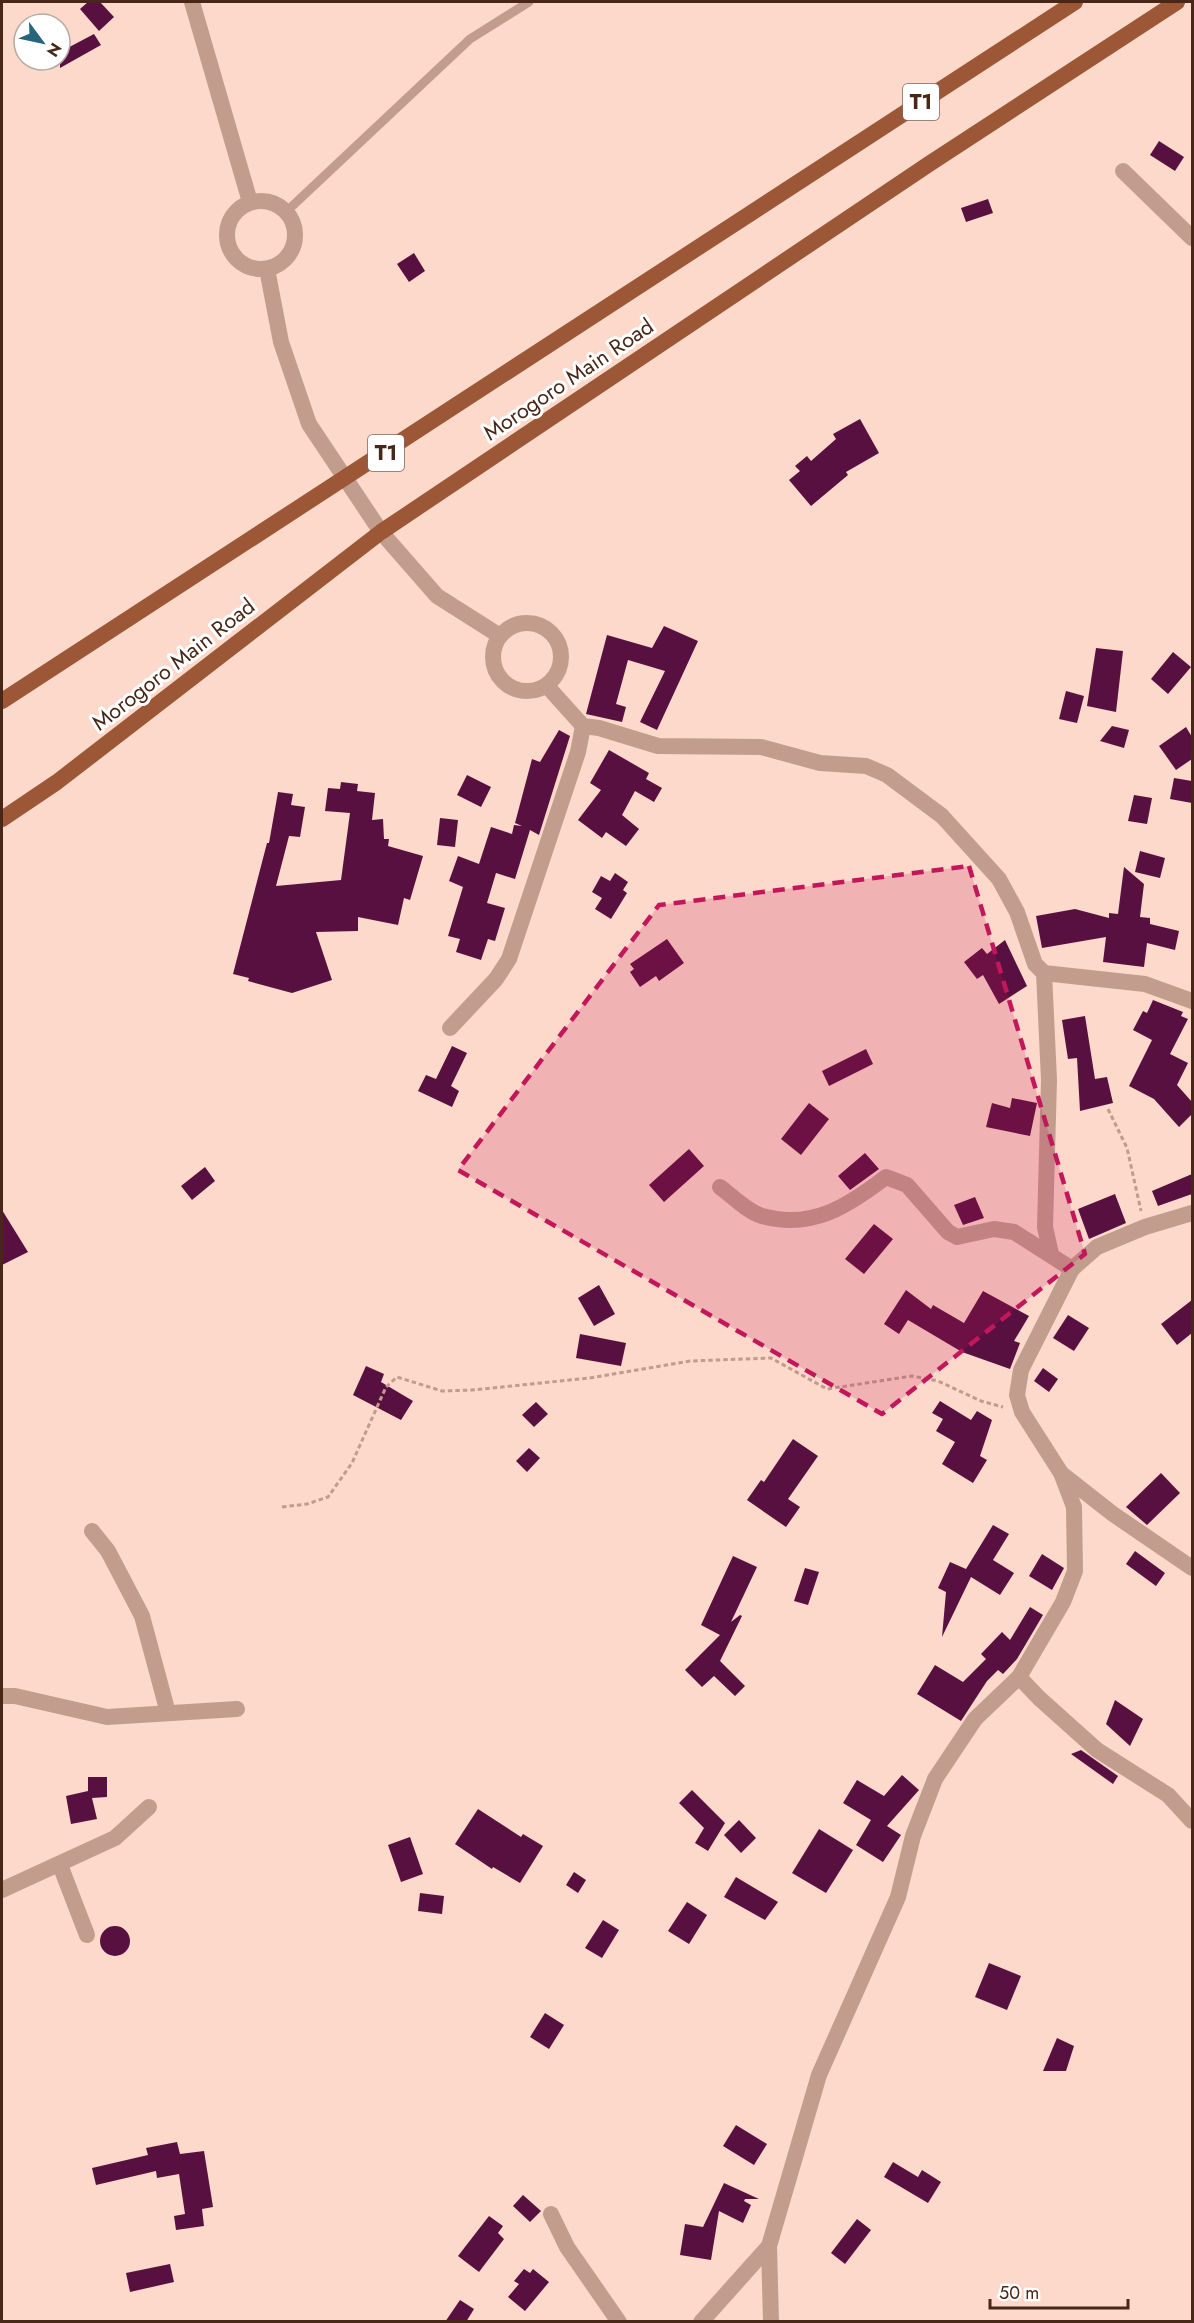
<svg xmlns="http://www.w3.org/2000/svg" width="1194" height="2323" viewBox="0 0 1194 2323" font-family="Jost,sans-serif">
	<rect width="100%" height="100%" fill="#fcd9ca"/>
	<g fill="#581040">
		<polygon points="88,2 100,2 114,17 99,31 80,9"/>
		<polygon points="94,34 101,45 60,68 60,52"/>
		<polygon points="1159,141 1184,157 1175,171 1150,155"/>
		<polygon points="988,199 993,213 966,222 961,208"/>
		<polygon points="414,253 425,271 409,282 397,264"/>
		<polygon points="860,419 879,453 846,472 848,475 811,506 789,480 800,471 795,466 807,456 811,461 836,439 833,434"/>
		<polygon points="664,626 698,641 657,730 640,722 665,671 628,660 616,704 626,707 622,722 586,714 607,635 652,648"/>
		<polygon points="1096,648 1123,651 1116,712 1087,706"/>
		<polygon points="1173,652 1191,667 1168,694 1151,679"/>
		<polygon points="1066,691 1084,696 1077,723 1059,719"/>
		<polygon points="1112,726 1129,730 1124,748 1100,741"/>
		<polygon points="1186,727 1192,737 1192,759 1176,770 1159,746"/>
		<polygon points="559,730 570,736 539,835 530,830 515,879 496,873 487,903 505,908 495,941 488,939 481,960 456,952 460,939 448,936 463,887 449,881 458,856 479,864 491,827 512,834 514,825 522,826 515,823 532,759 540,762"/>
		<polygon points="609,750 649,773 646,779 662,788 654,802 635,791 622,815 639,829 626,846 606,832 602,838 578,820 601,790 590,783"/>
		<polygon points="467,775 491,787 481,807 457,795"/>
		<polygon points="1174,778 1192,781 1192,803 1170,799"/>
		<polygon points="341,782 358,784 357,791 375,793 372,820 383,819 384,839 389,839 388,846 423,856 410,900 404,898 398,925 358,917 358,931 316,932 332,980 292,993 248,981 249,978 233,974 267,843 269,843 278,792 293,794 291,805 305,807 300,837 289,836 276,886 341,880 350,813 325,811 328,788 340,789"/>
		<polygon points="1134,795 1152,798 1147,824 1128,821"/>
		<polygon points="440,818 458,820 455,847 437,845"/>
		<polygon points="1140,851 1165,858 1160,878 1135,872"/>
		<polygon points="1124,867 1144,884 1140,917 1150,918 1150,924 1179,931 1175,950 1147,943 1144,967 1103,962 1106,937 1042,948 1036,916 1075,909 1109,918 1109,913 1118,914"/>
		<polygon points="615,873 628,882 623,890 627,893 611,919 595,909 602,898 592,892 601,876 610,881"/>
		<polygon points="667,939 684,963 659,981 656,976 640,987 630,972 634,969 630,964"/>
		<polygon points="1005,940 1027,986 999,1004 983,975 977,979 964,962 982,948 987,954"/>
		<polygon points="1153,1000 1183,1012 1181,1016 1188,1019 1170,1054 1188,1063 1177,1085 1192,1102 1192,1114 1179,1127 1154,1099 1129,1086 1152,1040 1133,1030 1143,1011 1147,1013"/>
		<polygon points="1085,1016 1095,1079 1107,1077 1113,1103 1080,1111 1077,1058 1068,1059 1062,1020"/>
		<polygon points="452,1046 467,1053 451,1086 459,1091 452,1107 418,1091 426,1075 436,1079"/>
		<polygon points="866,1049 873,1064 829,1086 822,1071"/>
		<polygon points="1012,1098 1037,1103 1030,1136 986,1127 992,1103 1010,1108"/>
		<polygon points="809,1103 829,1119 801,1155 781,1139"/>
		<polygon points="689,1149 704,1166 664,1202 649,1185"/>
		<polygon points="865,1153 879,1169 850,1190 838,1176"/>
		<polygon points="205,1167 215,1181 192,1200 181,1186"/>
		<polygon points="1192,1174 1192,1194 1158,1206 1152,1191"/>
		<polygon points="1115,1194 1126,1223 1089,1239 1078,1209"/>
		<polygon points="975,1197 984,1218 963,1225 954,1205"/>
		<polygon points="2,1210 28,1252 2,1265"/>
		<polygon points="874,1224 893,1239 864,1274 845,1259"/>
		<polygon points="599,1285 615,1314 594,1326 578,1298"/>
		<polygon points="906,1290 931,1309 933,1305 964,1323 983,1291 1029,1316 1014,1341 1020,1343 1010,1369 962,1352 908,1320 899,1334 884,1324"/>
		<polygon points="1192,1300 1192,1333 1177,1345 1161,1324"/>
		<polygon points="1068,1315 1089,1328 1074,1351 1053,1338"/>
		<polygon points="580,1334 626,1343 621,1366 576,1358"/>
		<polygon points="366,1366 384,1374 381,1382 413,1401 401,1420 353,1395"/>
		<polygon points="1043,1368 1058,1379 1049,1392 1034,1381"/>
		<polygon points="940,1401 971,1420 977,1411 992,1420 980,1456 987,1460 973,1483 942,1464 955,1442 936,1431 943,1419 932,1413"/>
		<polygon points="536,1402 548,1414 534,1427 522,1415"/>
		<polygon points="793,1439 818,1456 788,1499 800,1507 786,1527 747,1500 761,1480 764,1482"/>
		<polygon points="529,1448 540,1458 527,1472 516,1461"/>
		<polygon points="1161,1473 1180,1493 1147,1525 1126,1507"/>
		<polygon points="993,1525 1009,1534 993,1560 1014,1573 1000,1595 971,1577 942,1637 946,1592 938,1588 950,1562 966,1569"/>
		<polygon points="1135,1551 1165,1573 1156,1586 1126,1564"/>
		<polygon points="1042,1554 1064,1568 1052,1590 1029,1576"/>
		<polygon points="733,1556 757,1567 731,1622 740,1615 742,1616 720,1661 745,1686 735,1696 714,1676 702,1687 685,1670 720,1635 701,1625"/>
		<polygon points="805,1568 819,1572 808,1605 794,1601"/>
		<polygon points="1030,1607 1043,1615 1017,1659 1003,1674 998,1670 987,1681 961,1721 917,1694 935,1665 963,1682 986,1659 981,1654 1002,1632 1010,1640"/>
		<polygon points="1115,1700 1143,1719 1130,1746 1106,1724"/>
		<polygon points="1081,1750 1118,1776 1113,1784 1071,1754"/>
		<polygon points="902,1775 919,1790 887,1826 901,1835 883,1862 856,1845 871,1820 843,1803 857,1780 884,1796"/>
		<polygon points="88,1777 107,1777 107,1797 92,1798 97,1819 71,1824 66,1796 88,1791"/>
		<polygon points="692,1790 725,1823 708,1851 695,1843 704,1828 679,1803"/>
		<polygon points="478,1809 521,1837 523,1834 543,1846 520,1883 493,1867 492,1869 455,1844"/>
		<polygon points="739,1820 756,1838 741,1853 724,1835"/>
		<polygon points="819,1829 853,1850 826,1893 792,1873"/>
		<polygon points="410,1837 423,1874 401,1882 388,1845"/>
		<polygon points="574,1872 586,1880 578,1893 566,1885"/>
		<polygon points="736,1877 778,1902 765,1920 724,1897"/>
		<polygon points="420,1893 444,1896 442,1914 418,1911"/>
		<polygon points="687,1902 707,1915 689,1944 668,1931"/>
		<polygon points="603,1920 619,1930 602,1958 585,1948"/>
		<circle cx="115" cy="1941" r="15"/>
		<polygon points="989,1963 1021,1976 1007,2010 975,1997"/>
		<polygon points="545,2013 564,2025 549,2049 530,2037"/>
		<polygon points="1057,2038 1074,2046 1066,2071 1043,2071"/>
		<polygon points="736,2125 767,2144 754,2165 723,2146"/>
		<polygon points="177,2142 180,2154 204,2151 213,2207 202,2209 204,2226 176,2230 174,2216 185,2214 179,2174 157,2178 156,2171 96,2185 92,2168 148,2155 146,2148"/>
		<polygon points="893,2162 918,2177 922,2170 941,2182 928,2203 884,2177"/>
		<polygon points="724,2183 759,2199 745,2199 744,2201 751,2205 743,2223 719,2211 711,2260 680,2255 685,2224 703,2227"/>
		<polygon points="523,2195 541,2211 530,2222 513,2206"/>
		<polygon points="489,2216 503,2226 498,2233 504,2239 479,2272 458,2256"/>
		<polygon points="857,2219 871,2230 845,2264 831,2253"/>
		<polygon points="170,2264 174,2282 130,2292 126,2273"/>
		<polygon points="524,2269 530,2273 533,2269 549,2282 525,2311 508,2297 519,2284 514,2281"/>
		<polygon points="460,2300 474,2309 466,2322 445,2322"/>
	</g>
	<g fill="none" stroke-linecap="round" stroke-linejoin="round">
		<g stroke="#bf9c8e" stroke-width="3" stroke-dasharray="4.5 3" stroke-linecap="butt">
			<polyline points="1108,1109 1127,1148 1141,1211"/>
			<polyline points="282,1507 307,1504 328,1497 352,1463 386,1387 397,1377 442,1391 472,1390 590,1378 690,1361 771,1358 827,1389 912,1376 938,1381 981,1401 1003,1407"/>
		</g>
		<polyline stroke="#c29d8d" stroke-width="9" points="287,211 470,39 529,2"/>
		<g stroke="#c29d8d" stroke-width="16">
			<polyline points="192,2 250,202"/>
			<polyline points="1123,171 1192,238"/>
			<circle cx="261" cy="235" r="34"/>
			<polyline points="267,269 281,342 309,424 381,532 437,596 500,636"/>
			<circle cx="527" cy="657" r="34"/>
			<polyline points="547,686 583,726 599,728 658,746 761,747 820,763 866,766 887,775 942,816 999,879 1017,912 1035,964 1044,973 1145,984 1192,1001"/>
			<polyline points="1044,973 1049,1080 1045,1227 1051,1254"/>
			<polyline points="450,1028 496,979 509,959 578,752 583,726"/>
			<path d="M720,1187C732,1196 748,1212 762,1216C812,1230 848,1206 886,1177L907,1185L948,1232L957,1237L994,1229L1014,1232L1072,1269"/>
			<polyline points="1062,1474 1113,1514 1192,1568"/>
			<polyline points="92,1531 108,1551 142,1616 168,1713"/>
			<polyline points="1019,1677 1039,1698 1097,1750 1168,1795 1192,1821"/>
			<polyline points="2,1696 15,1696 107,1717 237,1709"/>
			<polyline points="60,1865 87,1935"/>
			<polyline points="2,1890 115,1838 149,1807"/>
			<polyline points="551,2214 567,2247 619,2322"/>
			<polyline points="701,2322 769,2246"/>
			<polyline points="771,2322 769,2246 819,2075 898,1897 913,1836 935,1779 975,1719 1019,1677 1063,1602 1075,1571 1074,1507 1061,1473 1022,1412 1017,1395 1021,1370 1072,1269 1097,1247 1145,1227 1192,1213"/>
		</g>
		<g stroke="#9c5737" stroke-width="16">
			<polyline points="2,701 1075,2"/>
			<polyline points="2,819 57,782 381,532 929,164 1177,2"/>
		</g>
	</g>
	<path fill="#c2185b" fill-opacity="0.2" stroke="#c2185b" stroke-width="4.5" stroke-dasharray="12 8" stroke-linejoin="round" d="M969,866L1085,1254L882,1414L458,1170L659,905Z"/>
	<g text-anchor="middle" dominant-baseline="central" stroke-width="6" stroke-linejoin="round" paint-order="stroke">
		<g fill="#fff" stroke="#7f685e" stroke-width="1.5">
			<rect x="903" y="84" width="36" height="36" rx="4.5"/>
			<rect x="368" y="435" width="36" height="36" rx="4.5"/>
		</g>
		<g font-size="21" font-weight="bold" fill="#482719">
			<text x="921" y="102">T1</text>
			<text x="386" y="453">T1</text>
		</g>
		<g font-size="22" fill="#482719" stroke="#fff">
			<text transform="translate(568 379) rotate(-34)">Morogoro Main Road</text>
			<text transform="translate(173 664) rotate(-38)">Morogoro Main Road</text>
		</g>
	</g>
	<rect width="1194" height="2323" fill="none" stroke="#482719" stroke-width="6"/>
	<g transform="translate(42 42) rotate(123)"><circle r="28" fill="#ffffff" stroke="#b6a9a3" stroke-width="1.5"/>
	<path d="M0-4.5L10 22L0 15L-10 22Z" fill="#27657b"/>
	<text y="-9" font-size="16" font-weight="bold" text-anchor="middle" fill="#482719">N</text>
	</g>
	<path d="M990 2299v9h138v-9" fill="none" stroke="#482719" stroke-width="3"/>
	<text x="999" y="2299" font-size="18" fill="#482719" stroke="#ffffff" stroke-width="4.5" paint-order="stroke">50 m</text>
</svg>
